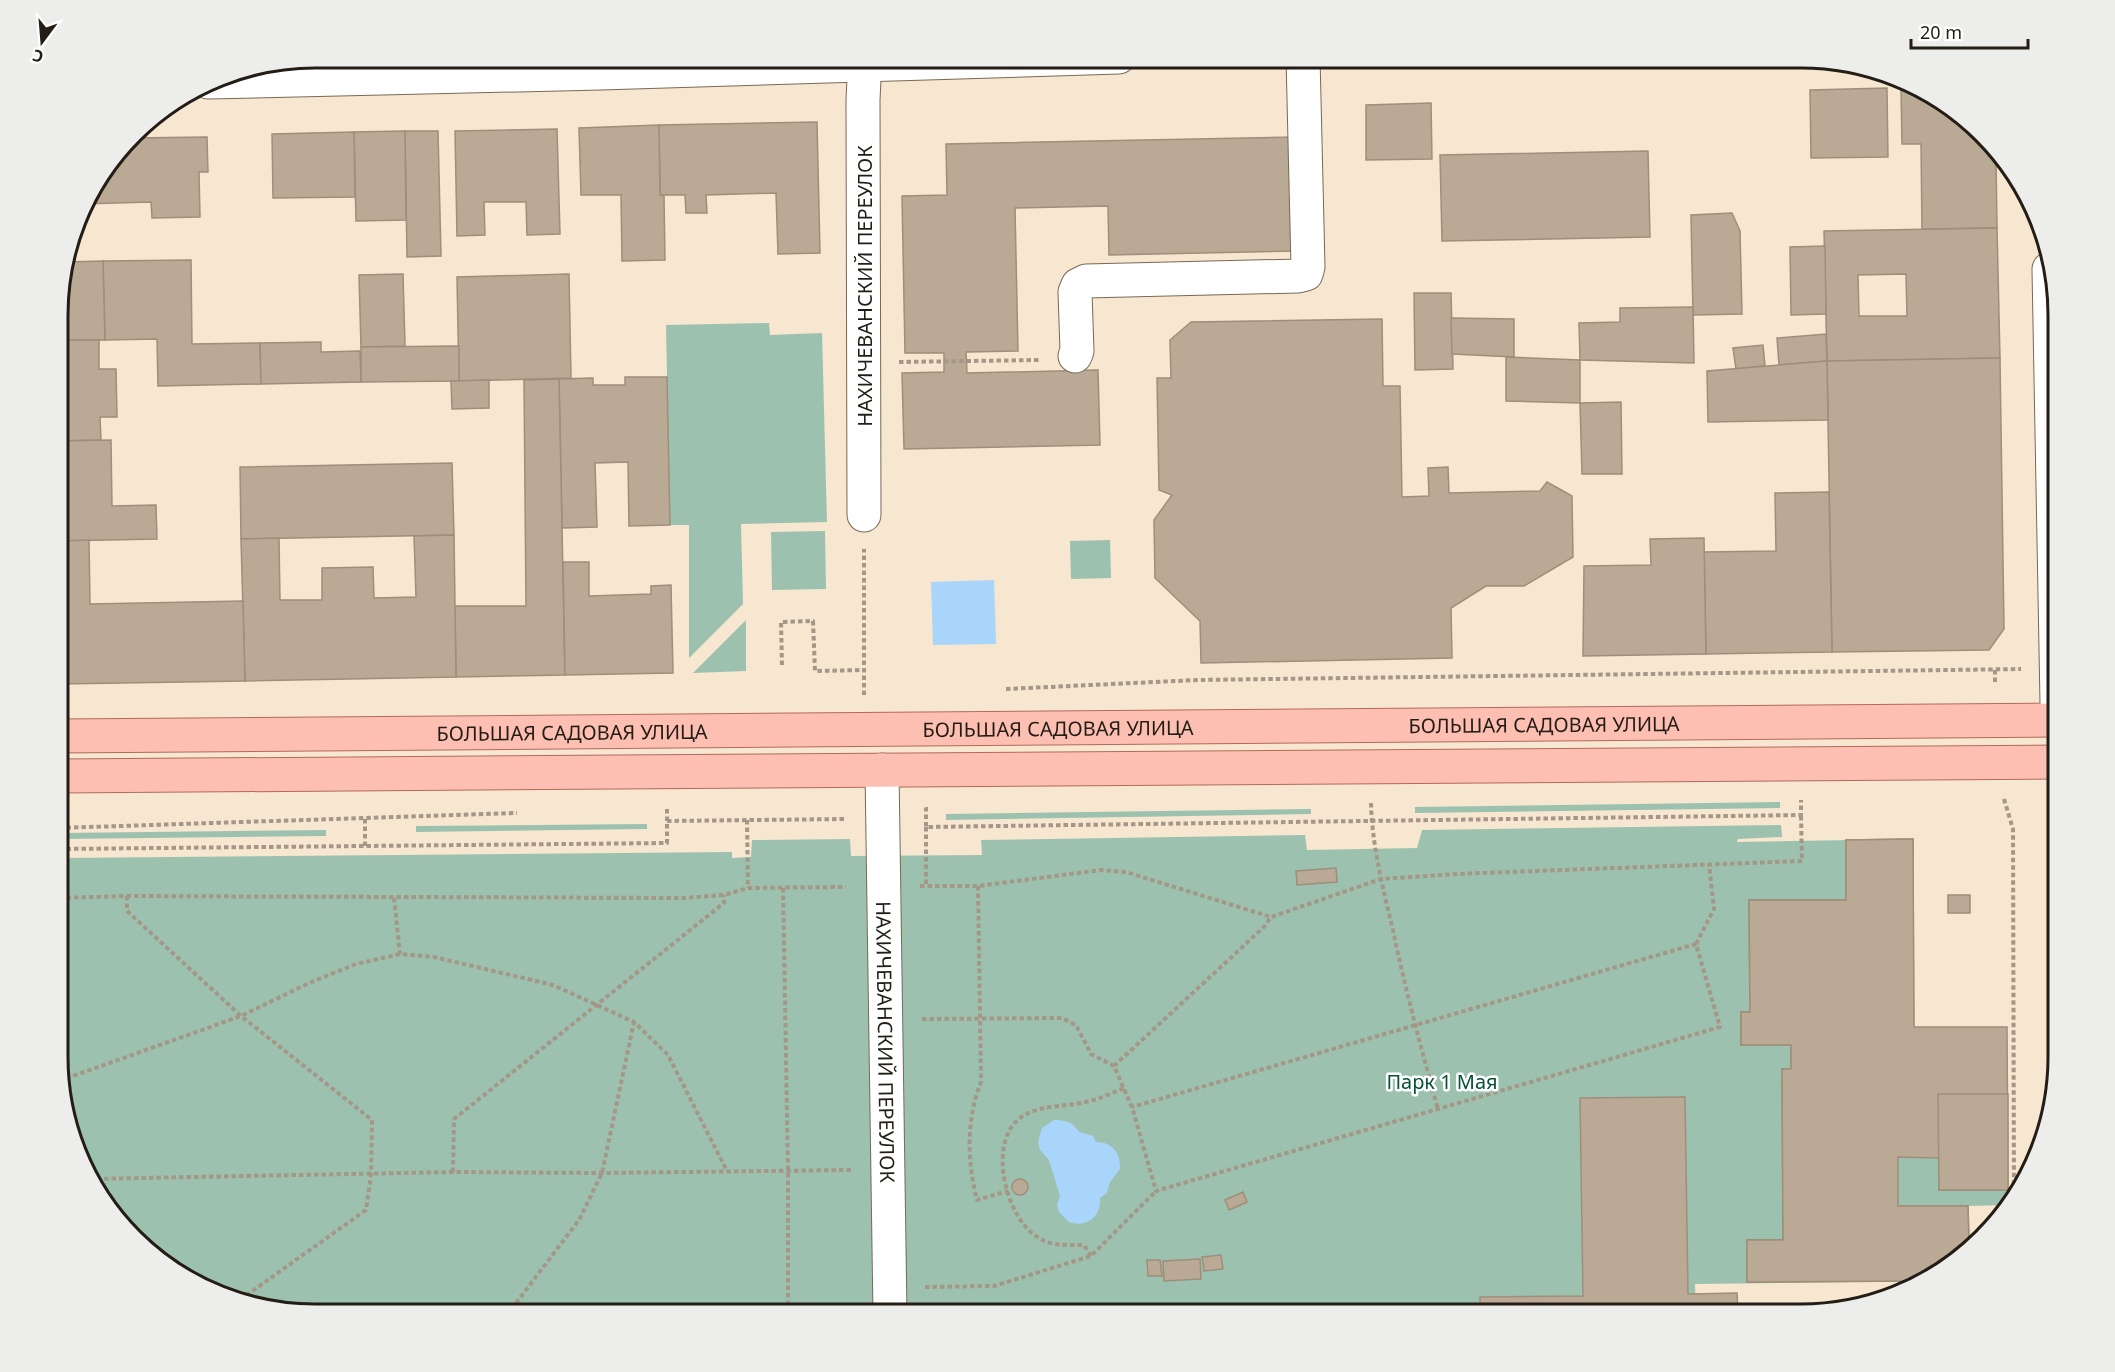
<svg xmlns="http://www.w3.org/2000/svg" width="2115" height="1372" viewBox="0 0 2115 1372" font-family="'Noto Sans',sans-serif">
	<rect width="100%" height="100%" fill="#f7e6d0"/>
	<g fill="#9cc2af">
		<polygon points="769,323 770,335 822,333 827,522 741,524 743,604 689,658 689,525 670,525 666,325"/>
		<polygon points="825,531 826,589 772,590 771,532"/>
		<polygon points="1110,540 1111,578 1071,579 1070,541"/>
		<polygon points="746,620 746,671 693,673"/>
		<polygon points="1780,802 1780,808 1415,813 1415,807"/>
		<polygon points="1311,809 1311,814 946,820 946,814"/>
		<polygon points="647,824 647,829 416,832 416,826"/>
		<polygon points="1781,825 1782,837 1738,839 1737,842 1913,839 1914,1027 2007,1027 2008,1205 1968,1206 1969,1243 1929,1281 1695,1284 1696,1315 315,1315 232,1301 171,1271 92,1186 59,1090 59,858 732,852 732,858 751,857 752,840 850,839 851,856 982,855 981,840 1305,835 1307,850 1417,848 1422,830"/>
		<polygon points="326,830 326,836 60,839 61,833"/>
	</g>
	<g fill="#a9d5fb">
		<polygon points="994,580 996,644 933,645 931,582"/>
		<path d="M1054,1120C1066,1120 1073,1122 1079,1132L1093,1136L1096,1142C1112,1142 1121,1153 1120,1169L1110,1182L1107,1193L1100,1198C1101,1217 1087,1228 1069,1222L1059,1212L1057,1205L1060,1196L1049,1160L1040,1150L1038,1142L1042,1128Z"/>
	</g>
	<g fill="#baaa95" stroke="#9e8e7a" stroke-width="1.5" fill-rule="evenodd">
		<polygon points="1887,88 1888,157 1811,158 1810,90"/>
		<polygon points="1901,88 1919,88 1944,101 1996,157 1997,228 1922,229 1921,144 1902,144"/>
		<polygon points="1431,103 1432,159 1366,160 1366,105"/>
		<polygon points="817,122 820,253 778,254 776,193 706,195 707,213 686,213 685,195 660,195 659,125"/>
		<polygon points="659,125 660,195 664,196 665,260 622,261 621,195 581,195 579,128"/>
		<polygon points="557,129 560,234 527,235 526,202 484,202 485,235 457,236 455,131"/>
		<polygon points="405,131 438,131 441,256 407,257"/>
		<polygon points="405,131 406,220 356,221 354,132"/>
		<polygon points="354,132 355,197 273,198 272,134"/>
		<polygon points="207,137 208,172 199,172 200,217 152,218 151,202 83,204 132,138"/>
		<polygon points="1297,137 1299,251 1109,255 1108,206 1015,208 1018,351 966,352 967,373 1098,370 1100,445 904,449 902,373 944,372 944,353 905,353 902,196 947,195 946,144"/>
		<polygon points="1648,151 1650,237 1442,241 1440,155"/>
		<polygon points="1732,213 1740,231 1742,314 1693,315 1691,215"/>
		<path d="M1997,228L2000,358L1827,361L1824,231ZM1906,274L1907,316H1859L1858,275Z"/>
		<polygon points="1825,246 1826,314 1791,315 1790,247"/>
		<polygon points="191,260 192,344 260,343 261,384 158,386 157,339 105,340 103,261"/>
		<polygon points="103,261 105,340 59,340 59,282 65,262"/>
		<polygon points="403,274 405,346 361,347 359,275"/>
		<polygon points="569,274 571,378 459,381 457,277"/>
		<polygon points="1414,293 1451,293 1453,369 1415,370"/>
		<polygon points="1693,307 1694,363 1580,360 1579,323 1620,322 1620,308"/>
		<polygon points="1451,318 1514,319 1514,357 1452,354"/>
		<polygon points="1382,319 1383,386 1400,386 1402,497 1429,496 1428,468 1448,467 1449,493 1540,491 1547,482 1572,496 1573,557 1524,586 1486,586 1451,608 1452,658 1201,663 1200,621 1155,578 1154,520 1172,495 1159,490 1157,378 1171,378 1170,340 1191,322"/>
		<polygon points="1826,334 1827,361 1779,365 1777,338"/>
		<polygon points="59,340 99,340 99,369 116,369 117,417 100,417 101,440 59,441"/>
		<polygon points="321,342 321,352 360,351 361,382 261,384 260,343"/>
		<polygon points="1763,345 1765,366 1736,369 1733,348"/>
		<polygon points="459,346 459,381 361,382 361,347"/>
		<polygon points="1506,357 1580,360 1580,403 1506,401"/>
		<polygon points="2000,358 2004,629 1989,650 1832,652 1827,361"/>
		<polygon points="1827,361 1828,420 1708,422 1707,371"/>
		<polygon points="625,377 667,377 670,525 629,526 628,462 595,463 597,527 562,528 559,379 593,378 593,385 625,385"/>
		<polygon points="559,379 565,675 456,677 455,606 526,606 524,380"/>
		<polygon points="489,380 489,408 452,409 451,381"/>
		<polygon points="1621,402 1622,474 1582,474 1580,403"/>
		<polygon points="111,440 112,506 156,505 157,539 59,541 59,441"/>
		<polygon points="452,463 454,535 241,539 240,467"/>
		<polygon points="1829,492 1832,652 1706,654 1704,552 1776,551 1775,493"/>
		<polygon points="454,535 456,677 245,681 241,539 279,538 280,600 322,600 322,568 373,567 374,598 416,597 414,536"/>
		<polygon points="1704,538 1706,654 1583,656 1584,566 1651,565 1650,539"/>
		<polygon points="89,540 90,604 243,601 245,681 59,684 59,541"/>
		<polygon points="563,562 589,562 589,596 651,594 651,586 671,585 673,673 565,675"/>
		<polygon points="1913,839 1914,1136 1840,1137 1841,1206 1968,1206 1969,1243 1926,1281 1747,1282 1747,1240 1783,1240 1782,1069 1791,1069 1791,1045 1741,1045 1741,1012 1750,1012 1749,900 1846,900 1846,840"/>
		<polygon points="1913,839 1914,1027 2007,1027 2008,1190 1939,1190 1939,1158 1898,1157 1898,1206 1968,1206 1969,1243 1929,1281 1747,1282 1747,1240 1783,1240 1782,1069 1791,1069 1791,1045 1741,1045 1741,1012 1750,1012 1749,900 1846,900 1846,840"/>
		<polygon points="1336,868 1337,882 1297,885 1296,871"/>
		<rect x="1948" y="895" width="22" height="18"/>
		<polygon points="1938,1094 2008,1094 2008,1190 1939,1190"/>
		<polygon points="1685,1097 1688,1294 1737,1293 1738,1310 1766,1309 1766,1314 1480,1315 1480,1297 1583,1296 1580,1098"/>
		<circle cx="1020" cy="1187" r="8"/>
		<polygon points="1243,1192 1247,1202 1229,1210 1225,1200"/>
		<polygon points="1221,1255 1223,1269 1204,1271 1202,1257"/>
		<polygon points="1200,1259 1201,1279 1164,1281 1163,1261"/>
		<polygon points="1147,1260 1160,1260 1162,1276 1148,1276"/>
		<polygon points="561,1311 709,1312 709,1315 561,1315"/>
		<polygon points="1471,1311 1471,1315 1326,1315 1326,1314"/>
	</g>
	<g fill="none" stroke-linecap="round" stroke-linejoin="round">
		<defs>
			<g id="minor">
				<polyline points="208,82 601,73 1119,57"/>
				<polyline points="2049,269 2057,703"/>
				<polyline points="1075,356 1077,351 1075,292 1078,285 1086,281 1298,276 1306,274 1308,267 1303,57"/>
				<polyline points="864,515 863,100 865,57"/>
				<path id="s1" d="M882,770L890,1315"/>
			</g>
			<g id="major">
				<path id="s2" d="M59,736L2057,720"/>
				<polyline points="59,776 2057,762"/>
			</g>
		</defs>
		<use href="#minor" stroke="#786955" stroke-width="35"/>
		<use href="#major" stroke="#b16a5b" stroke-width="35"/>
		<g stroke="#a49787" stroke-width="4" stroke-dasharray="4.5 3" stroke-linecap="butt">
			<polyline points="899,362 1039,360"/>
			<polyline points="782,665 781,622 813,621 815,671 864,670"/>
			<polyline points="1995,670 1995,684"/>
			<polyline points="1006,689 1197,680 2021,669"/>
			<polyline points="864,695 864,549"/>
			<polyline points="2004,799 2013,829 2014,1201"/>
			<path d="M1371,803C1372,844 1382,885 1392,926C1405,988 1421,1048 1438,1109"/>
			<polyline points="928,809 926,809 926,827 1801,815 1801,800"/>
			<polyline points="365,819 365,846"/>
			<polyline points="747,820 748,888"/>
			<polyline points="667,821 846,819"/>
			<polyline points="926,827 926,886"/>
			<polyline points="59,828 517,813"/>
			<polyline points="59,849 667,843 667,808"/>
			<polyline points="920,886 978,886 1101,870 1126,872 1271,917"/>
			<path d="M978,886L981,1082C966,1120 967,1161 977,1200L1008,1191"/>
			<polyline points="783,888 788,1171 788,1314"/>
			<polyline points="127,896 127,911 241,1016 372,1120 371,1175 366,1210 237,1302"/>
			<polyline points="59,898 127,896 682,898 724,895 748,888 846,887"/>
			<polyline points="394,898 400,954"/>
			<polyline points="1696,944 1714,909 1709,864"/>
			<polyline points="59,964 63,1102"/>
			<polyline points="922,1019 1062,1018 1076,1025 1091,1054 1114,1066 1132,1107 1156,1191 1720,1027 1696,944 1132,1107"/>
			<polyline points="1114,1066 1265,926 1271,917 1381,879 1456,874 1802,861 1801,815"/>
			<polyline points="59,1081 241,1016 309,983 356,964 400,954 434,957 553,985 634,1022 668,1055 727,1171"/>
			<polyline points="453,1172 454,1119 724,903 724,895"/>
			<polyline points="89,1179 453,1172 602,1173 851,1170"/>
			<path d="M1091,1256L1084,1245C1067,1245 1051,1247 1036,1236C1006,1217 987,1143 1020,1118C1037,1105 1061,1107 1081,1103C1097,1100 1110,1094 1124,1088"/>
			<polyline points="925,1287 994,1286 1091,1256 1156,1191"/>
			<polyline points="507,1315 579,1220 602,1173 634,1022"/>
		</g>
		<use href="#minor" stroke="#fff" stroke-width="33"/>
		<use href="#major" stroke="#febfb3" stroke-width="33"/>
	</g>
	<g text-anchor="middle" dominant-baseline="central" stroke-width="5" stroke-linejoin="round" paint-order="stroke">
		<g font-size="20" fill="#231d15" stroke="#fff">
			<text transform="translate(864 286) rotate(-90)">НАХИЧЕВАНСКИЙ ПЕРЕУЛОК</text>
			<text stroke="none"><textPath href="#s2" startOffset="1485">БОЛЬШАЯ САДОВАЯ УЛИЦА</textPath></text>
			<text stroke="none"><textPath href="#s2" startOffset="999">БОЛЬШАЯ САДОВАЯ УЛИЦА</textPath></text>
			<text stroke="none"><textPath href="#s2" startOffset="513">БОЛЬШАЯ САДОВАЯ УЛИЦА</textPath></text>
			<text stroke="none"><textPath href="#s1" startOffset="272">НАХИЧЕВАНСКИЙ ПЕРЕУЛОК</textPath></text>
		</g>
		<g font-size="20" fill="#075137" stroke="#fff">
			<text x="1442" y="1081">Парк 1 Мая</text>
		</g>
	</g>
	<path d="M0 0H2115V1372H0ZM315 68H1801A247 247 0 0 1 2048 315V1057A247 247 0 0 1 1801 1304H315A247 247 0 0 1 68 1057V315A247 247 0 0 1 315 68Z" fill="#ededec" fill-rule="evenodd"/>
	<path fill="none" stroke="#231d15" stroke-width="3" d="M315 68H1801A247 247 0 0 1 2048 315V1057A247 247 0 0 1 1801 1304H315A247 247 0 0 1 68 1057V315A247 247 0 0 1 315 68Z"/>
	<g transform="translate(42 42) rotate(196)" stroke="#ffffff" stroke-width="4.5" paint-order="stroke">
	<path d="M0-4.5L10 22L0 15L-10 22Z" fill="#231d15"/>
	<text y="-9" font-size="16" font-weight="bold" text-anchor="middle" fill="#231d15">С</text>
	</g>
	<path d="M1911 39v9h117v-9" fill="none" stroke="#231d15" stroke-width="3"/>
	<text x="1920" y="39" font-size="18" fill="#231d15" stroke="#ffffff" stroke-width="4.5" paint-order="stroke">20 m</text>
</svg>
